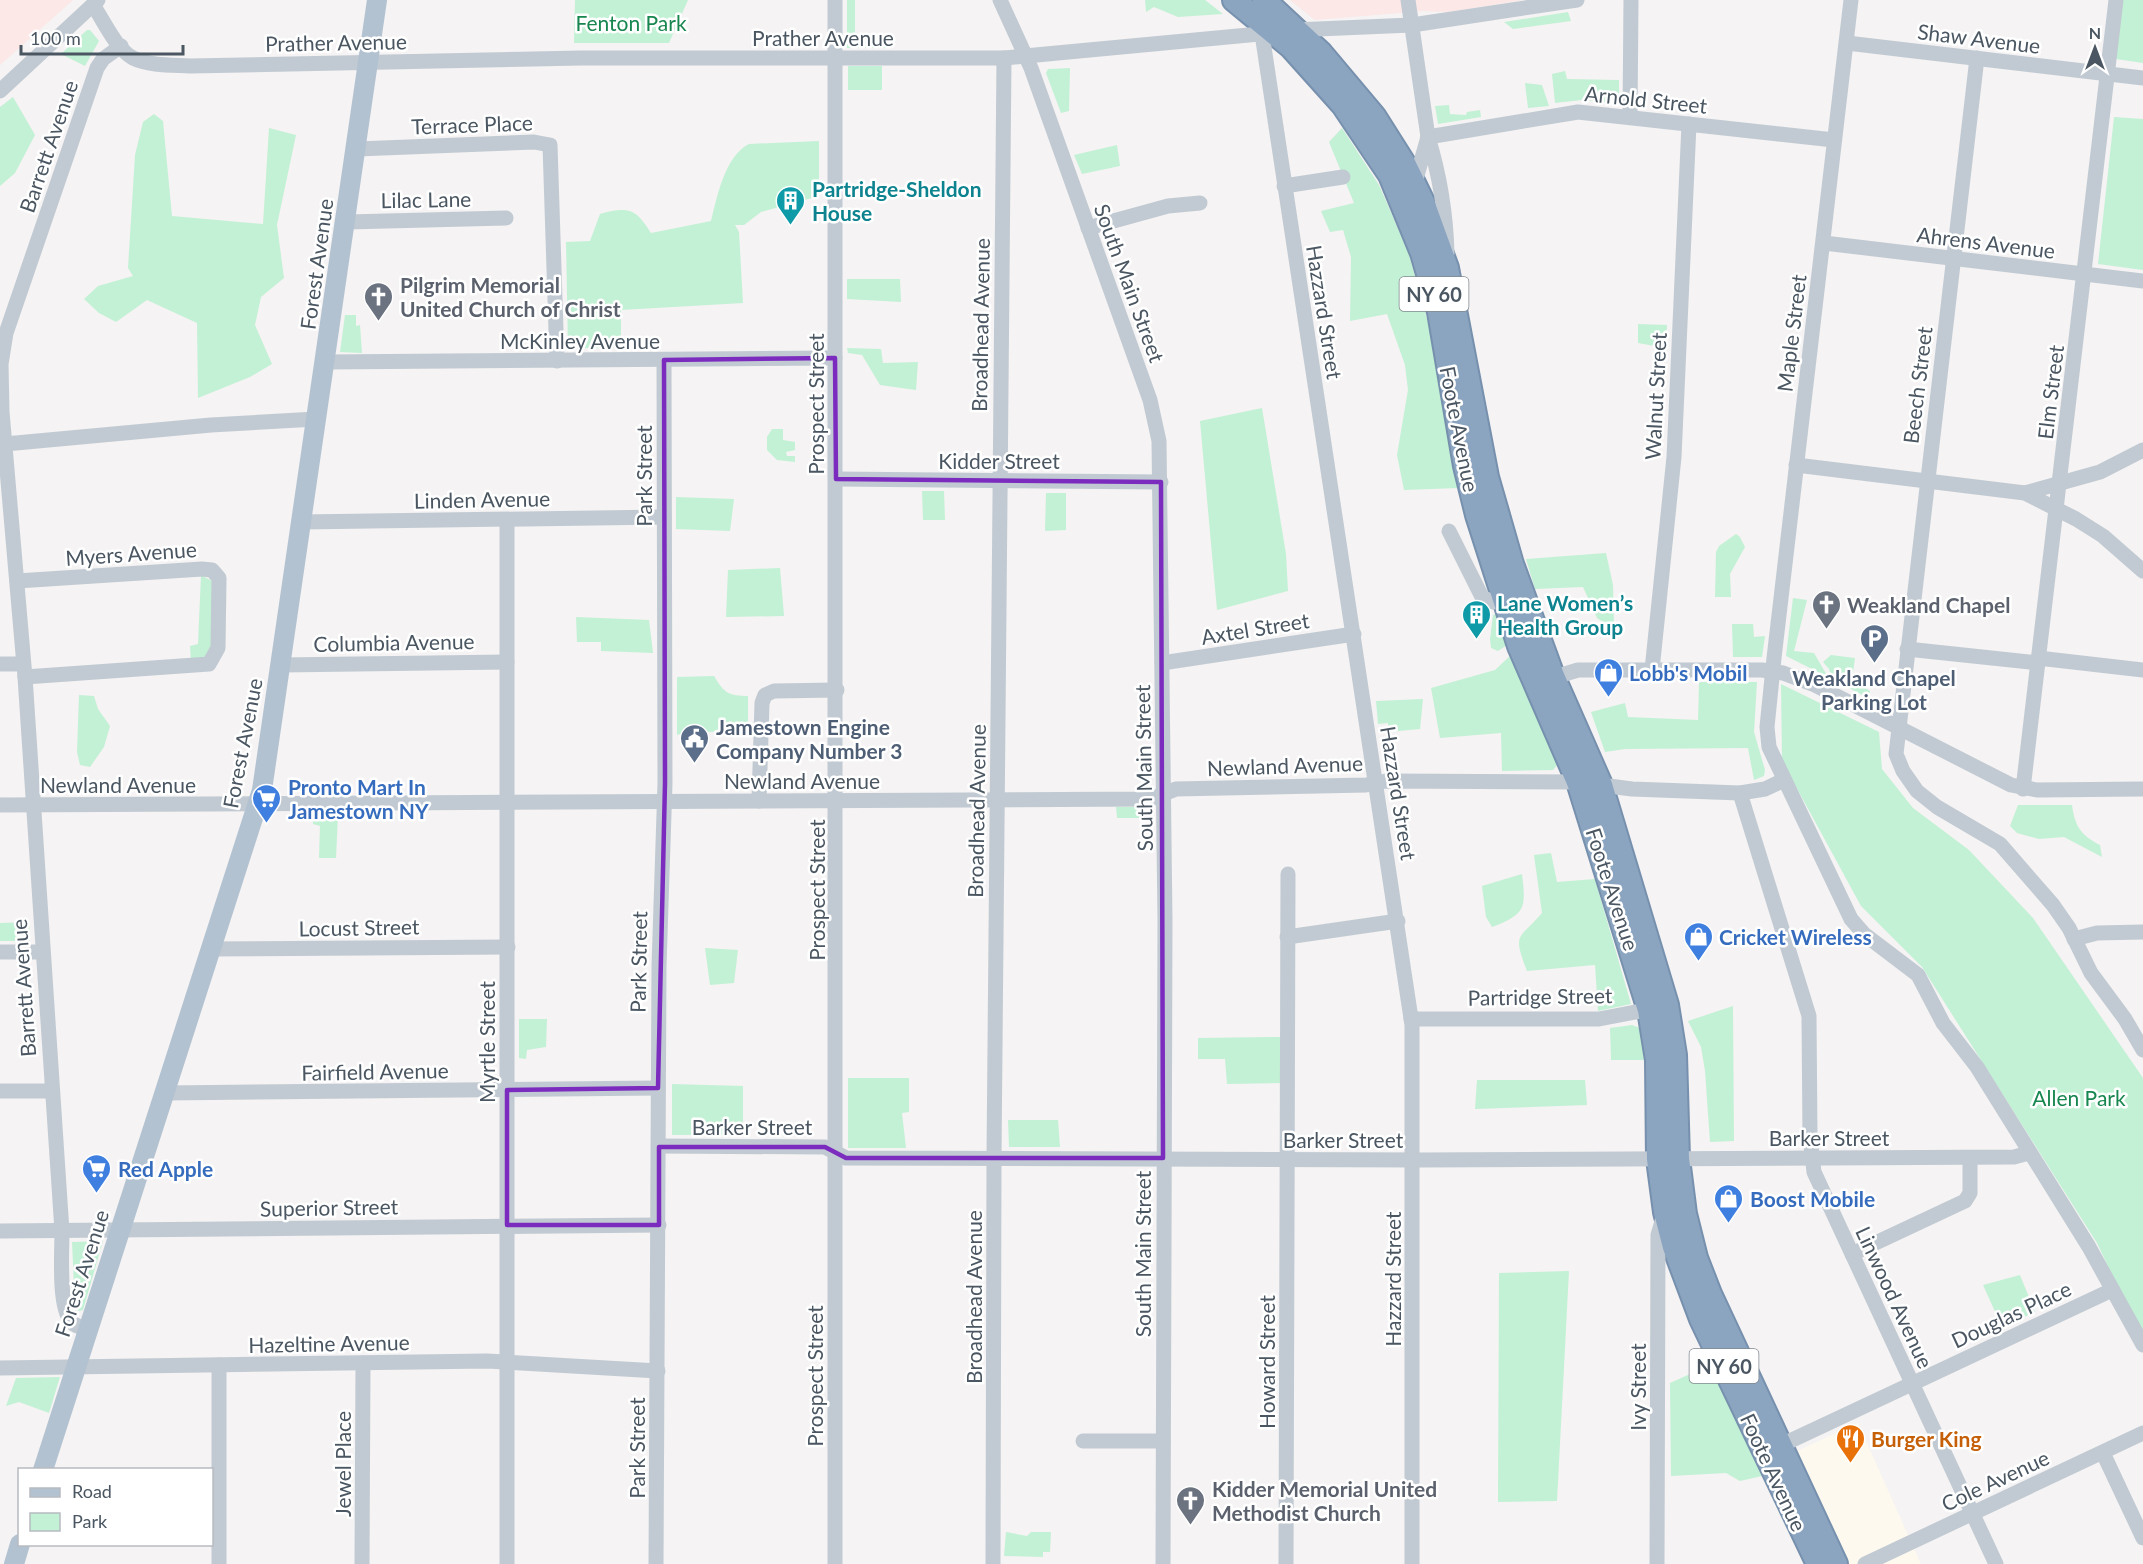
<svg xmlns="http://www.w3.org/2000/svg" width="2143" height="1564" viewBox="0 0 2143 1564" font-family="Lato,sans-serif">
	<rect width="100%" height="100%" fill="#f5f3f3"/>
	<polygon fill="#fdf9ef" points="1858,1423 1921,1564 1849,1564 1797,1451"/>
	<g fill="#fce8e6">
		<polygon points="0,0 73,0 0,65"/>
		<polygon points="1290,0 1524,0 1448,12 1423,11 1315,20"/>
	</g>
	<g fill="#c3f1d5">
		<polygon points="575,0 688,0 669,43 574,43"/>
		<polygon points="847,0 855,0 855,35 890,35 890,48 847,48"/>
		<polygon points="1145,0 1205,0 1223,14 1178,17 1154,7 1146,12"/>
		<polygon points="2122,0 2143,0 2143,63 2116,59"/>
		<polygon points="1568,12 1571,21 1513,29 1504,22"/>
		<polygon points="87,30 90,30 99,41 85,66 61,54"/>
		<rect x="848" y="66" width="34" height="24"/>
		<polygon points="1070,68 1069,111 1061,113 1046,73 1048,69"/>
		<polygon points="1565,71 1567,79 1619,80 1619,103 1582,100 1555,103 1552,74"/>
		<polygon points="1525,83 1542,85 1549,106 1528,108"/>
		<polygon points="13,97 35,135 15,173 0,186 0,107"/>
		<polygon points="1449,105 1450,114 1466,115 1467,112 1480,110 1481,117 1438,124 1435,106"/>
		<polygon points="154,114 163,121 172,216 263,224 269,128 296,135 277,225 284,278 261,297 255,325 272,364 250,377 198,398 197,323 147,300 116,322 99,313 84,299 98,286 133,276 128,268 135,155 143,122"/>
		<polygon points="2114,117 2143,119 2143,270 2098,264"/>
		<polygon points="1342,128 1379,185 1409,254 1429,326 1458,488 1404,490 1397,455 1408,390 1405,365 1387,314 1350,321 1351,257 1343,230 1330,232 1321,211 1354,203 1329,142"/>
		<path d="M819,141V196L761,212L744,225H735L739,232L743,303L621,310V348H568L566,242L590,241L600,214C629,206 636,209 651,233L711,221C717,197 725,156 749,144Z"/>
		<polygon points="1117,145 1120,166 1082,174 1074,155"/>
		<polygon points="847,279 900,279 901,302 847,299"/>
		<polygon points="345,315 356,315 356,326 360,325 362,353 340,352"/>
		<polygon points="1638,324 1667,325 1666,348 1638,343"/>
		<polygon points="847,348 881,349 883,363 918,362 916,390 880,385 862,355 848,353"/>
		<polygon points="1262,408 1286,554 1288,591 1217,610 1200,421"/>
		<polygon points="772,429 783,429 783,440 795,442 795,450 786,452 787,456 795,456 795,462 777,460 767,450 767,437"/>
		<polygon points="922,491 944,491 945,520 923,520"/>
		<polygon points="1046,493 1066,493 1066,530 1045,531"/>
		<polygon points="676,497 734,499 730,531 676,529"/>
		<polygon points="1736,534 1740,537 1745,547 1730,574 1731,597 1715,597 1716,552 1719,546"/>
		<polygon points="1606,553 1613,585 1614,625 1610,627 1597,618 1583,587 1535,589 1526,559"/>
		<polygon points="780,568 784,616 726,617 728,570"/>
		<polygon points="201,575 212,581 212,649 209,656 191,662 190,646 198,644"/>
		<polygon points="1793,598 1807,600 1794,651 1814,653 1828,677 1786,656"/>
		<polygon points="1496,614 1507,645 1498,651 1491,648 1490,639 1493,615"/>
		<polygon points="576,617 649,620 653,653 601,651 601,642 577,642"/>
		<polygon points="1732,624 1753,624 1754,637 1765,636 1762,657 1733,657"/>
		<polygon points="1511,655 1559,763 1553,770 1502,771 1501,733 1440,738 1431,688 1495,670"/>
		<polygon points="1831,655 1855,658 1852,680 1870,691 1868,698 1832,679 1829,669 1823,662"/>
		<path d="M714,676C724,693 729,696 748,696V726L720,728L713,732L690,731L677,735V677Z"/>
		<polygon points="1699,682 1757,682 1754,732 1765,770 1764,776 1754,780 1748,748 1625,749 1605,752 1591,712 1625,703 1628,717 1698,720"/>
		<polygon points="1781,684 1879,732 1882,769 1913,808 1969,850 2033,918 2143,1078 2143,1331 2130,1313 2097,1243 1922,967 1861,906 1782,761"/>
		<polygon points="79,695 94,696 98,709 110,726 104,747 90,767 80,765 77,752"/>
		<polygon points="1423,699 1420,729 1388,732 1388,723 1378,724 1376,701"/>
		<path d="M2018,805H2072C2075,827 2081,835 2100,845L2102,857L2064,837L2039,839L2017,833L2010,826Z"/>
		<polygon points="1116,807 1150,807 1152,818 1117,818"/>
		<polygon points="313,816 338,816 336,858 319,858 320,826 313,824"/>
		<path d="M1551,853L1557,882L1595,879L1631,1004L1598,1011L1595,965L1527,971C1512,932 1519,940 1542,913L1534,855Z"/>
		<path d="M1522,874C1526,908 1526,914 1492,927L1486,917L1482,886Z"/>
		<polygon points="29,922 30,941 0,941 0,923"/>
		<polygon points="705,948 738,950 734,983 710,985"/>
		<polygon points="1733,1006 1734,1141 1710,1142 1705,1071 1701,1047 1688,1021"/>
		<polygon points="519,1019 547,1019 546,1047 527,1050 526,1059 519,1058"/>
		<polygon points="1632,1025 1640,1028 1644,1060 1611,1060 1610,1028"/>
		<polygon points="1280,1037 1281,1083 1227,1084 1225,1059 1198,1059 1198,1038"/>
		<polygon points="848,1078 909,1078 909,1112 902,1113 906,1148 848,1148"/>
		<polygon points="1477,1080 1585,1080 1587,1105 1475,1109"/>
		<polygon points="672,1084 743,1086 743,1135 672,1135"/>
		<polygon points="1008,1120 1058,1120 1060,1147 1009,1147"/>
		<polygon points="103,1241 83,1310 79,1311 75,1308 72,1242"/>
		<polygon points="1569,1271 1557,1501 1498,1502 1499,1273"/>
		<polygon points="2020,1275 2035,1312 2002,1327 1983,1285"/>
		<polygon points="1710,1365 1762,1476 1740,1481 1726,1473 1671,1476 1670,1383"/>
		<polygon points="60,1377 49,1413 19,1402 6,1406 16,1378"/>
		<polygon points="1006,1532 1027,1536 1031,1532 1051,1532 1050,1552 1043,1552 1043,1557 1004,1556"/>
	</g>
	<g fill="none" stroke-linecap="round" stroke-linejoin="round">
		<defs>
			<g id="highway">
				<polyline points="1234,0 1291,47 1343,105 1390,175 1422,253 1439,312 1465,466 1477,515 1519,646 1578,782 1649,1010 1657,1060 1658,1159 1665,1212 1674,1247 1701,1319 1818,1564"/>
				<polyline points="1264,0 1321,53 1374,116 1405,165 1423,202 1447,268 1487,477 1512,564 1553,676 1601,785 1667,1005 1675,1055 1678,1159 1685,1214 1696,1258 1710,1294 1836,1564"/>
			</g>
		</defs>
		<use href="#highway" stroke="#7690ad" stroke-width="26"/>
		<g stroke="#c1cad2" stroke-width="15">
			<polyline points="1000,0 1031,68 1150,400 1159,441 1165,920 1163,1564"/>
			<path d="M1408,0L1428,137C1439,173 1446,215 1447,253"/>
			<polyline points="1851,0 1774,658 1767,727 1769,747 1851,919 1864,934 1918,975 1943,1023 1977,1067 2089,1247 2143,1345"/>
			<path d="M93,5C104,21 116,49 133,58C149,66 173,65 190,66L581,58H1004L1270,33"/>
			<polyline points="1294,30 1412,25 1577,0"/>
			<polyline points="1262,34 1412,1025 1412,1564"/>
			<polyline points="1847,43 2143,78"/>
			<polyline points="1977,58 1896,754 1903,771 1917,791 1937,807 2000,844 2053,905 2069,928 2091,973 2125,1019 2143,1050"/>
			<polyline points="0,91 98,0"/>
			<polyline points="1630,117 1631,0"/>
			<polyline points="1428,137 1578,112 1834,140"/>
			<polyline points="357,149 534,142 550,145 557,361"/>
			<polyline points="1284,186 1343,177"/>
			<polyline points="1414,186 1428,137"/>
			<polyline points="347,222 506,218"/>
			<polyline points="1088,228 1168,206 1200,203"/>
			<polyline points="1824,243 2143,281"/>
			<polyline points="326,362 835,358"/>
			<polyline points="5,444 211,425 316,419"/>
			<polyline points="1796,465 2025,493 2076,519 2103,536 2143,571"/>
			<polyline points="836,479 1161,482"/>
			<polyline points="2025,493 2100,472 2143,450"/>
			<polyline points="301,522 664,517"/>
			<polyline points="1449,531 1482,597 1493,602 1512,596"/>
			<polyline points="17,581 202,569 212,570 219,578 218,648 209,664 25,677"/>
			<polyline points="1907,649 2038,663"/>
			<polyline points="2038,658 2143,670"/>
			<polyline points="1162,663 1354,634"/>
			<polyline points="0,664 23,664"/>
			<polyline points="281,665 507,662"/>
			<polyline points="1652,670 1674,457 1689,124"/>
			<polyline points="1545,680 1578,670 1762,670 1783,673 1815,685 2011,785 2037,790 2143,789"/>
			<polyline points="2023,789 2116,0"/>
			<polyline points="1740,793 1809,1016 1810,1137 1814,1172 1996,1564"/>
			<polyline points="759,801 762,703 765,695 774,691 837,690"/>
			<polyline points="0,805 1151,799 1176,789 1366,785 1386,781 1578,782 1632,789 1740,793 1765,789 1784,780"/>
			<polyline points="1287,937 1398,921"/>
			<polyline points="2074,939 2097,933 2143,932"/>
			<polyline points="210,949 508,947"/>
			<polyline points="0,952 42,952"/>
			<polyline points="1411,1019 1599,1019 1656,1008"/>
			<polyline points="0,1091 52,1091"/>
			<polyline points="165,1093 658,1088"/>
			<polyline points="659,1146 825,1147 846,1158 1422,1160 2014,1157 2029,1153"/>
			<polyline points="0,1231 659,1225"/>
			<polyline points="1852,1254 1965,1201 1970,1193 1970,1158"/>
			<path d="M88,1329C81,1327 75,1327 71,1321C58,1307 62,1251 62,1231L25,677L2,412L1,364L6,333L97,68L103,59L121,46"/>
			<polyline points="219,1365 219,1564"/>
			<polyline points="0,1368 487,1361 658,1371"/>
			<polyline points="1083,1441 1163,1441"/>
			<polyline points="1773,1449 2112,1290"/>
			<polyline points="2103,1453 2143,1538"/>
			<polyline points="362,1564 363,1363"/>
			<polyline points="507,1564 507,520"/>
			<polyline points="656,1564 659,966 665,783 664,360"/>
			<polyline points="835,1564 835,0"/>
			<polyline points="993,1564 994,1157 1004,58"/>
			<polyline points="1286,1564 1288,874"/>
			<polyline points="1657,1564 1658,1235 1664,1215"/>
			<polyline points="1865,1564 2143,1433"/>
		</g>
		<g stroke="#b3c2d1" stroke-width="20">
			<polyline points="43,1470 262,790 377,0"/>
			<polyline points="14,1564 20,1544"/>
		</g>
		<use href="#highway" stroke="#8ba5c1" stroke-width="22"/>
	</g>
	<path fill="none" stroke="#7b2cbf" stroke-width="4.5" stroke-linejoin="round" d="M835,358L836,479L1161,482L1163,1158H846L825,1147H659V1225H507V1090L658,1088L665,783L664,360Z"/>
	<defs>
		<symbol id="building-pin" viewBox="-11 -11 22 30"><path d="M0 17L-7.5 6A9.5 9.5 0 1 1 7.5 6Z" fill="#0f9aa8" stroke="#fff"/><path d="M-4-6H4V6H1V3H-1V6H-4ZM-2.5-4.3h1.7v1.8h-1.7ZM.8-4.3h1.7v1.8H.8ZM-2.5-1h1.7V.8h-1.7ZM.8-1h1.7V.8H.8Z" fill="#fff"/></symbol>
		<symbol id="church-pin" viewBox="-11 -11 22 30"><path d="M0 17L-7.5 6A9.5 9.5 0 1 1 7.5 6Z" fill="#6b7280" stroke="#fff"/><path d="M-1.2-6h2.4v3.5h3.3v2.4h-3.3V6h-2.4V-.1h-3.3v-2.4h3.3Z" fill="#fff"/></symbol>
		<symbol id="parking-pin" viewBox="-11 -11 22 30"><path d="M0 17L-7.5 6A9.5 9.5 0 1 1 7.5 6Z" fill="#5c6f8a" stroke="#fff"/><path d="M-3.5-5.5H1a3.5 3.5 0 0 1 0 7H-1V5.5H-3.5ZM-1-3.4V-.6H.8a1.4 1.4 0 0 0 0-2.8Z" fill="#fff"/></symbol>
		<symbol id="shop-pin" viewBox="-11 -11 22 30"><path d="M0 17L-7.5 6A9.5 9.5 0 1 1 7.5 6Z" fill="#3f7fe0" stroke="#fff"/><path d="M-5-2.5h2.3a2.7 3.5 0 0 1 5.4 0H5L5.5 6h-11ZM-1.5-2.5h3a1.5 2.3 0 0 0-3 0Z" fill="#fff"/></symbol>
		<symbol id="civic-pin" viewBox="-11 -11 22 30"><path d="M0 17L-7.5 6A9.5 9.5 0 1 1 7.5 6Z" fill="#5c6f8a" stroke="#fff"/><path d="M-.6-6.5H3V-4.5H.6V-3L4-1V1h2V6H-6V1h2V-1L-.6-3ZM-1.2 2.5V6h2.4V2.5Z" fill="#fff"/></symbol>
		<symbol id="supermarket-pin" viewBox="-11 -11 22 30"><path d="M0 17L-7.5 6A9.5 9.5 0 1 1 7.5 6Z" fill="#3f7fe0" stroke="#fff"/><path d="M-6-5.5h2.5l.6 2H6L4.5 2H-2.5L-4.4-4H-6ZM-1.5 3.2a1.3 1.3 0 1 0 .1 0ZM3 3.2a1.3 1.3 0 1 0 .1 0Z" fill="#fff"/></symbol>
		<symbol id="restaurant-pin" viewBox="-11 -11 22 30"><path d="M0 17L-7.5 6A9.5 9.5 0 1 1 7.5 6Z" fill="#e8710a" stroke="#fff"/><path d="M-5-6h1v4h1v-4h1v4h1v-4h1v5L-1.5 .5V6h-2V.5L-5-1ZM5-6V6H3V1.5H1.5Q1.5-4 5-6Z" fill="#fff"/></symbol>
	</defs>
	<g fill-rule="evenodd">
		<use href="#building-pin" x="774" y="184" width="33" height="45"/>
		<use href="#church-pin" x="362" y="280" width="33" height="45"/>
		<use href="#church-pin" x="1810" y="588" width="33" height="45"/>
		<use href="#building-pin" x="1460" y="598" width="33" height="45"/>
		<use href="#parking-pin" x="1858" y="622" width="33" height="45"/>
		<use href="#shop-pin" x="1592" y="656" width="33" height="45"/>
		<use href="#civic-pin" x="678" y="722" width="33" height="45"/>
		<use href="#supermarket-pin" x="250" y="782" width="33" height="45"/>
		<use href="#shop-pin" x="1682" y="920" width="33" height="45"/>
		<use href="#supermarket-pin" x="80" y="1152" width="33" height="45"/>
		<use href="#shop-pin" x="1712" y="1182" width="33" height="45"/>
		<use href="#restaurant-pin" x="1834" y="1422" width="33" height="45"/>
		<use href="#church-pin" x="1174" y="1484" width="33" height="45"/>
	</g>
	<g text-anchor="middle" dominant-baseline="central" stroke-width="5" stroke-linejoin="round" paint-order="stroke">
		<g fill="#fff" stroke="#808990" stroke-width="1.5">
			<rect x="1399.5" y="277" width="69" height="34" rx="4.5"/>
			<rect x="1689.5" y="1349" width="69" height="34" rx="4.5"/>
		</g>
		<g font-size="20" font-weight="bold" fill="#4a5661">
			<text x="1434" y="294">NY 60</text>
			<text x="1724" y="1366">NY 60</text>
		</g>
		<g font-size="21" fill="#17864f" stroke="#fff">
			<text x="631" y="22">Fenton Park</text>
			<text x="2079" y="1097">Allen Park</text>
		</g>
		<g font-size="21" fill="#4a5661" stroke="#fff">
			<text x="823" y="37">Prather Avenue</text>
			<text transform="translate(1979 38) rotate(7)">Shaw Avenue</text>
			<text transform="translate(336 42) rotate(-1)">Prather Avenue</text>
			<text transform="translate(1646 99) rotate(6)">Arnold Street</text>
			<text transform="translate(472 124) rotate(-2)">Terrace Place</text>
			<text transform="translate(48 146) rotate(-71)">Barrett Avenue</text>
			<text transform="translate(426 199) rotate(-1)">Lilac Lane</text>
			<text transform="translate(1986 242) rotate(7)">Ahrens Avenue</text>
			<text transform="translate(316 264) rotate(-82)">Forest Avenue</text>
			<text transform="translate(1130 283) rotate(70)">South Main Street</text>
			<text transform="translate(1325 312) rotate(81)">Hazzard Street</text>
			<text transform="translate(980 325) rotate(-89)">Broadhead Avenue</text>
			<text transform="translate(1791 333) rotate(-83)">Maple Street</text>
			<text x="580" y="340">McKinley Avenue</text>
			<text transform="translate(1917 385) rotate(-83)">Beech Street</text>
			<text transform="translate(2050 392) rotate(-83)">Elm Street</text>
			<text transform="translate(1655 396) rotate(-87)">Walnut Street</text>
			<text transform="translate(815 404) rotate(-90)">Prospect Street</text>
			<text transform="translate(1460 429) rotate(79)">Foote Avenue</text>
			<text x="999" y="460">Kidder Street</text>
			<text transform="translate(643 476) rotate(-90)">Park Street</text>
			<text transform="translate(482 499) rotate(-1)">Linden Avenue</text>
			<text transform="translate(131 553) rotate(-4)">Myers Avenue</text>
			<text transform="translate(1255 628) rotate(-9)">Axtel Street</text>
			<text transform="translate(394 642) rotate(-1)">Columbia Avenue</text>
			<text transform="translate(242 743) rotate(-79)">Forest Avenue</text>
			<text transform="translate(1285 765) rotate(-2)">Newland Avenue</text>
			<text transform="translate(1143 768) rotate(-91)">South Main Street</text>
			<text x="802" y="780">Newland Avenue</text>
			<text x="118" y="784">Newland Avenue</text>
			<text transform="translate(1399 793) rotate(81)">Hazzard Street</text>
			<text transform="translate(976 811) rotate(-89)">Broadhead Avenue</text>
			<text transform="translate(1613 889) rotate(72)">Foote Avenue</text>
			<text transform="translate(816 890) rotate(-90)">Prospect Street</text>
			<text transform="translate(359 927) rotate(-1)">Locust Street</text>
			<text transform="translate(638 962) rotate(-89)">Park Street</text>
			<text transform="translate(23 988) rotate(-94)">Barrett Avenue</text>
			<text transform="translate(1540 996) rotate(-1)">Partridge Street</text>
			<text transform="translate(486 1042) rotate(-90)">Myrtle Street</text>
			<text transform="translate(375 1071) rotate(-1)">Fairfield Avenue</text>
			<text x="752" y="1126">Barker Street</text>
			<text x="1829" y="1137">Barker Street</text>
			<text x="1343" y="1139">Barker Street</text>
			<text transform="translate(329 1207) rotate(-1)">Superior Street</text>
			<text transform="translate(1142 1254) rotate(-90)">South Main Street</text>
			<text transform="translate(81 1273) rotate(-72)">Forest Avenue</text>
			<text transform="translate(1392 1279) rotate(-90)">Hazzard Street</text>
			<text transform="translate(973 1297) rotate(-90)">Broadhead Avenue</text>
			<text transform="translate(1895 1297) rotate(65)">Linwood Avenue</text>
			<text transform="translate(2011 1314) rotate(-25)">Douglas Place</text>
			<text transform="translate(329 1343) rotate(-1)">Hazeltine Avenue</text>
			<text transform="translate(1266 1362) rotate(-90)">Howard Street</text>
			<text transform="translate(814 1376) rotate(-90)">Prospect Street</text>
			<text transform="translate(1637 1387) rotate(-90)">Ivy Street</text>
			<text transform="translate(636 1448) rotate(-90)">Park Street</text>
			<text transform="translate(342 1464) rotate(-90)">Jewel Place</text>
			<text transform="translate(1774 1472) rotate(65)">Foote Avenue</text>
			<text transform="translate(1995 1480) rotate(-25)">Cole Avenue</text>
		</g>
		<g font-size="21" font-weight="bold" fill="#0d838f" stroke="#fff" text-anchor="start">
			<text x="812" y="188">Partridge-Sheldon<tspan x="812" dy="24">House</tspan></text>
			<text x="1497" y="602">Lane Women’s<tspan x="1497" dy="24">Health Group</tspan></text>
		</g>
		<g font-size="21" font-weight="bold" fill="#5b616d" stroke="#fff" text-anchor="start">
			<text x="400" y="284">Pilgrim Memorial<tspan x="400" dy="24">United Church of Christ</tspan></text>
			<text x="1847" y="604">Weakland Chapel</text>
			<text x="1212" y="1488">Kidder Memorial United<tspan x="1212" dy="24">Methodist Church</tspan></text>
		</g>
		<g font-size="21" font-weight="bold" fill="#366cbe" stroke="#fff" text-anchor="start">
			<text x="1629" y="672">Lobb's Mobil</text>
			<text x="288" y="786">Pronto Mart In<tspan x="288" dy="24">Jamestown NY</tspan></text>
			<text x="1719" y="936">Cricket Wireless</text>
			<text x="118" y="1168">Red Apple</text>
			<text x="1750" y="1198">Boost Mobile</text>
		</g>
		<g font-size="21" font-weight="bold" fill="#4e5e75" stroke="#fff">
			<text x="1874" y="677">Weakland Chapel<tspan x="1874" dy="24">Parking Lot</tspan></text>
			<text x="716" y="726" text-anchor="start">Jamestown Engine<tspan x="716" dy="24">Company Number 3</tspan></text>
		</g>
		<g font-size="21" font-weight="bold" fill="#c56008" stroke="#fff" text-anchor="start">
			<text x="1871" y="1438">Burger King</text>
		</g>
	</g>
	<rect x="18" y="1468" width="195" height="78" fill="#ffffff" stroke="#b7bbc0" stroke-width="1.5"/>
	<rect x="30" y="1488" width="30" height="9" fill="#b3c2d1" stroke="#b7bbc0" stroke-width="1.5"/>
	<text x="72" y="1498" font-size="18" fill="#4a5661">Road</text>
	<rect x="30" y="1513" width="30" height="18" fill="#c3f1d5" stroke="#b7bbc0" stroke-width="1.5"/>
	<text x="72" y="1528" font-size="18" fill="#4a5661">Park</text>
	<g transform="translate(2095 48)" stroke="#ffffff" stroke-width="4.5" paint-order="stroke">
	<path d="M0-4.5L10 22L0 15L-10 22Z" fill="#4a5661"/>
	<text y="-9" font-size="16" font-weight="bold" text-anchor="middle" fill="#4a5661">N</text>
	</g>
	<path d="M21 45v9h162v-9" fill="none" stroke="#4a5661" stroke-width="3"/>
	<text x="30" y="45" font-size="18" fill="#4a5661" stroke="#ffffff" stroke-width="4.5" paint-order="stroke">100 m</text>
</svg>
